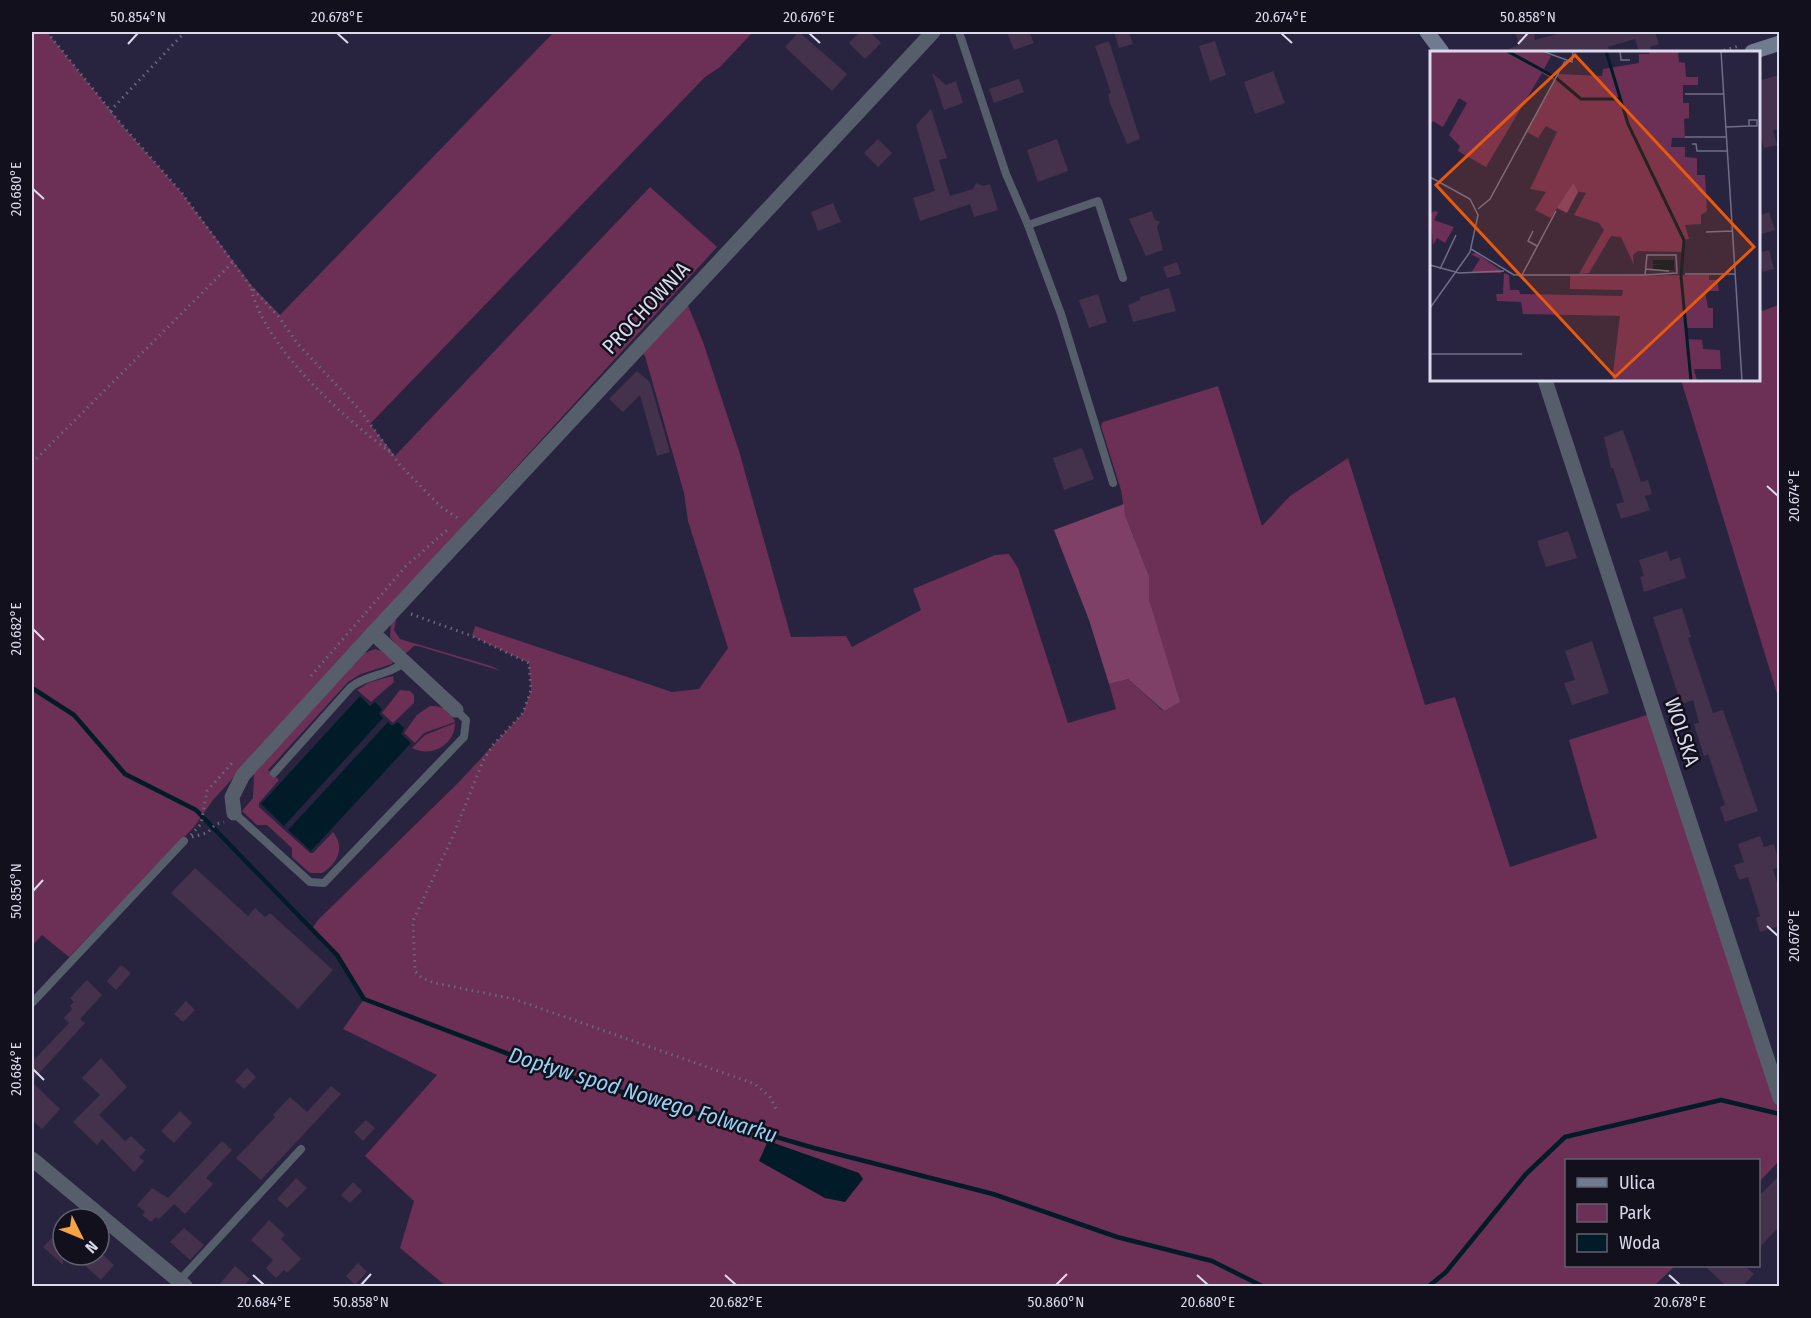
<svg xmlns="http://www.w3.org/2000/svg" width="1811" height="1318" viewBox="0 0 1811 1318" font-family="'Fira Sans Condensed',sans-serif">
	<rect width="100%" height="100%" fill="#282440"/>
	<g fill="#6c2f55">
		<polygon points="32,32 47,32 122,125 181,192 252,286 280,315 554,32 753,32 720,67 705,77 370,424 395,456 650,187 717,247 213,800 194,827 69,957 42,935 32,946"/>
		<polygon points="687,303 703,342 739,451 791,637 846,636 852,647 921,610 913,589 995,555 1009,554 1018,568 1068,723 1116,709 1109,684 1128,679 1163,711 1179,702 1149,599 1149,576 1125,515 1121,490 1101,426 1103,422 1218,386 1262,526 1290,496 1348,458 1425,705 1455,697 1510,867 1597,838 1569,740 1653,713 1779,1098 1779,1161 1759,1182 1758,1160 1566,1160 1566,1266 1675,1266 1654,1286 446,1286 400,1248 414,1201 365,1156 437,1075 343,1029 364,999 337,955 311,930 318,920 460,781 523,713 531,690 529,663 472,636 475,626 672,692 699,689 728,648 688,521 684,493 645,356 642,352"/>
		<polygon points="1779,305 1780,305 1779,700 1681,380 1758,380 1759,312"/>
		<polygon points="397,616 394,630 400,639 491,666 501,671 418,646 414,646 404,655 390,637 391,622"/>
		<path d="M375,649L382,651L393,661L392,664L361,674L348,682L268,770L279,780L259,803V807L310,853H313L333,832C346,848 337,864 322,873H310L292,857V848L267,825H257L242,811L253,798L254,773L362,654Z"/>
		<polygon points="393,676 394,682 371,702 357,690 370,682"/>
		<polygon points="400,690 410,691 414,695 414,703 393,723 382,713"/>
		<path d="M430,706C441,705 452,710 455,722L424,733L415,743L404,733L417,715Z"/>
		<path d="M455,723C455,745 431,758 412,748L425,735Z"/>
	</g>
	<polygon fill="#7f4067" points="1124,504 1125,515 1149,576 1149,599 1180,702 1164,711 1128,679 1109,684 1089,620 1054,530"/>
	<g fill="#021b28">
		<polygon points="360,696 370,706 375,702 382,709 379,714 383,718 284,826 261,804"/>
		<polygon points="388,722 392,726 398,722 404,728 401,734 411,743 311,851 288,830"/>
		<polygon points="771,1142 859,1173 863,1179 845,1202 825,1198 759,1161 767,1143"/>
	</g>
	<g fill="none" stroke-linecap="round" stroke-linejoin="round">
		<g stroke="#021b28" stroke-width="4.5">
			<polyline points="32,688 74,715 125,774 196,810 337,955 364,999 564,1075 814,1148 993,1194 1117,1237 1212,1261 1262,1286"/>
			<polyline points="1429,1286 1446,1272 1526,1174 1565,1137 1721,1100 1780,1114"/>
		</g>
	</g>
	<g fill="#44314b">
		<polygon points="799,32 847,74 832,91 785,47"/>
		<polygon points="860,32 870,32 881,43 865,59 849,43"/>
		<polygon points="1007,32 1029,32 1034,43 1014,50"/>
		<polygon points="1114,32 1129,32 1133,44 1119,48"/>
		<polygon points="1515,32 1534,32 1535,40 1564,32 1655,32 1659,44 1650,47 1652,52 1639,52 1635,39 1608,47 1609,50 1599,52 1506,52 1506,50 1519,45"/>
		<polygon points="1109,41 1140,139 1127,144 1110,103 1108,94 1111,93 1095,46"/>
		<polygon points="1215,41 1226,75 1210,81 1199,46"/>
		<polygon points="1273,71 1285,103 1255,114 1244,82"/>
		<polygon points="932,73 946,85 956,81 963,103 944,110"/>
		<polygon points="1779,75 1779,129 1773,130 1777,145 1764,148 1758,128 1758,81"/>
		<polygon points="1019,79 1024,92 994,103 989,89"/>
		<polygon points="931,109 947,158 939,160 950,196 973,189 976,183 983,186 990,184 998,210 974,217 970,204 920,221 913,198 935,191 916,125"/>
		<polygon points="878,139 892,153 878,167 864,153"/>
		<polygon points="1057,139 1068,171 1038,182 1027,150"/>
		<polygon points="833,203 841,222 818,231 811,212"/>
		<polygon points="1152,211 1154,219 1160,222 1157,227 1163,250 1146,256 1129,219"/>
		<polygon points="1769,212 1775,230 1758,235 1758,216"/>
		<polygon points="1769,250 1774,269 1763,272 1758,253"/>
		<polygon points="1177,262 1181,274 1167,278 1163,267"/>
		<polygon points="1169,288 1176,311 1133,322 1128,305 1140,300 1140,297"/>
		<polygon points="1098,294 1107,322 1089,328 1079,300"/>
		<polygon points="637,371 650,382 670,452 657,456 640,395 623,412 609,399"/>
		<polygon points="1623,430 1641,482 1648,480 1652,494 1645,496 1650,510 1621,519 1616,504 1624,502 1613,468 1611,468 1604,437"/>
		<polygon points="1082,448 1094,479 1064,490 1053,458"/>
		<polygon points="1568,531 1577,558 1546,567 1537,541"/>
		<polygon points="1667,551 1670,561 1680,557 1686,578 1644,592 1640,577 1644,576 1639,560"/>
		<polygon points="1682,608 1691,637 1688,638 1713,713 1723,710 1758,811 1725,822 1720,807 1725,805 1708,754 1704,756 1694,724 1699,723 1693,700 1681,704 1653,617"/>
		<polygon points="1592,641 1609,693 1572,705 1564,683 1575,680 1565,651"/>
		<polygon points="1760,836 1764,847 1774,844 1779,863 1779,867 1773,869 1779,889 1779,926 1760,932 1756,918 1760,916 1748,877 1739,880 1734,865 1744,862 1738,844"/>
		<polygon points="195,868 248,916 255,908 265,917 270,913 333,970 298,1009 171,893"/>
		<polygon points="121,965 131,973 116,990 107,981"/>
		<polygon points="87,980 102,995 80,1019 85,1023 32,1081 32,1062 69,1023 64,1018 72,1009 70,1006 74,1002 70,998"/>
		<polygon points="186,1001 195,1010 183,1022 174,1014"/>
		<polygon points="101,1058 127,1087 99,1115 125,1141 131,1136 146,1150 139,1157 144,1161 134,1172 102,1139 97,1145 73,1122 100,1095 82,1078"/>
		<polygon points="247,1068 256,1077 244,1089 235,1081"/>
		<polygon points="32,1082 60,1109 42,1129 32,1120"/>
		<polygon points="331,1086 341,1094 261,1180 236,1158 275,1117 273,1115 290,1097 307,1112"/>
		<polygon points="180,1111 192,1123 174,1143 161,1131"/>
		<polygon points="366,1120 375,1128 363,1141 354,1132"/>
		<polygon points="222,1141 232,1150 206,1178 213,1184 185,1214 174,1204 159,1219 156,1217 151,1222 142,1215 145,1212 137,1205 152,1188 168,1198"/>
		<polygon points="1779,1176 1779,1227 1758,1249 1758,1197"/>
		<polygon points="296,1178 307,1188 287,1208 277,1199"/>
		<polygon points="353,1182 362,1191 350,1203 341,1195"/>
		<polygon points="269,1220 285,1235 281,1239 301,1259 287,1273 284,1270 276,1278 266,1268 273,1260 251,1240"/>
		<polygon points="184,1228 204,1245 190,1260 170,1242"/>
		<polygon points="56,1234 63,1240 63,1265 43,1247"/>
		<polygon points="73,1255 103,1255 114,1265 101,1280"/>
		<polygon points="358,1263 367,1272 355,1285 346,1276"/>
		<polygon points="235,1266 250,1279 243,1287 217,1287"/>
		<polygon points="1705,1266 1745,1266 1754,1274 1742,1287 1727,1287"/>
	</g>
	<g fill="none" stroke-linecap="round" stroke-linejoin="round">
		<g stroke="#69667e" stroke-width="3" stroke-dasharray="1.5 4.5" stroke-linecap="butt">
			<polyline points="47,32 122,125 181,192 251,287 279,317 297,343 359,409 400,465 441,507 459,519"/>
			<polyline points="1718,52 1739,46"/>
			<polyline points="110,111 185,32"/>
			<path d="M251,289C267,350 341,415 390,452"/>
			<polyline points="32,463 233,262"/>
			<polyline points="411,614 472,636 529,663 531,690 523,713 493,745 483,761 453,836 413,921 415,971 422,978 435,983 514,999 755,1084 770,1097 776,1109"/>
			<polyline points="311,676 406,566 447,530"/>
			<polyline points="191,835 201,824 207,791 232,763"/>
			<polyline points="192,837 207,833 216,824 224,822"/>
		</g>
		<g stroke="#565e6b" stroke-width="8">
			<polyline points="959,32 1006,174 1028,225 1061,314 1113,483"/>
			<polyline points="1028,225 1098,201 1123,278"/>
			<path d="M274,773L351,687C367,674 389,676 404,662"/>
			<polyline points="234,813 310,882 324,883 464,737 466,720 456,710"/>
			<polyline points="32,1003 184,841"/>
			<polyline points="179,1281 301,1149"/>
		</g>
		<g stroke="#565e6b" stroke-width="15">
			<polyline points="1545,380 1780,1098"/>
			<polyline points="373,633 933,32"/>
			<polyline points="234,813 232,797 243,775 373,633 456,710"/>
			<polyline points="32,1159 185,1286"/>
		</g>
		<g stroke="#707b90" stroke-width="15">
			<polyline points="1427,32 1442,52"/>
			<polyline points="1752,52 1780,43"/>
		</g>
	</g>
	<path fill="none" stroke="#dbdaec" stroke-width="2" d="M337,33L348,43M809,33L820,43M1281,33L1292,43M128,44L138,33M1518,44L1528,33M33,189L44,199M1767,486L1778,496M33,629L44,640M33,891L43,880M1767,926L1778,936M33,1069L44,1080M253,1275L264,1285M725,1275L736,1285M1197,1275L1208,1285M1669,1275L1680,1285M361,1285L371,1274M1056,1285L1067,1274"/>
	<g text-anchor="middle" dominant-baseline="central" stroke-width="5" stroke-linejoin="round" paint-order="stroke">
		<g font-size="21" fill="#dbdaec" stroke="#11101c">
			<text transform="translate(646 308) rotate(-47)">PROCHOWNIA</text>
			<text transform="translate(1682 732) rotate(72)">WOLSKA</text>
		</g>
		<g font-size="22" font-style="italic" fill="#95d3f5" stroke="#11101c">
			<text transform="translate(643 1095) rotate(17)">Dopływ spod Nowego Folwarku</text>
		</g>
	</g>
	<g transform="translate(1430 51)">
		<rect width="330" height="330" fill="#282440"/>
		<path d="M0,0H110L121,5L114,18L126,25L124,29L112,22L56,116L28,100L30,95L19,84L37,52L29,47L13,76L3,70L0,74ZM220,0H248L249,11L255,12L256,26H268V34H253V52H259V67L254,68L255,87H242L241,96H255V106L267,107V124H275L277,160L271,164V173L255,174L259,188L254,189L252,201L208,200L203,204L204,214L191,186L181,185L159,222L149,223L174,179L169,172L144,164L156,142L145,140L143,132L121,167L105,159L116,141L100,138L127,81L116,75L108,87L97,81L128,23L172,25L173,18L209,12V3H219ZM4,160L8,161L4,169L24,176L15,192L7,187L3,194L0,163ZM46,202L72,220L71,222H41L50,208L41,203ZM74,222L79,224L80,239H89L90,243L192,245L193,239L140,238V225L279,224V229H287L289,240H275L278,257H283V277H257V288L272,289L273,298L290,299L291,318H264L267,330H182L190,265L93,263L91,251L67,250L66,243H73Z" fill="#6c2f55"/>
		<path d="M143,132L148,141L137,162L127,157Z" fill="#7f4067"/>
		<path d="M223,209H244V219H223V214H233L223,213Z" fill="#021b28"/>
		<path fill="none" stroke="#021b28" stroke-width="3" d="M77,0L125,26L151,48H191M176,0L198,73L254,189L251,225L261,330"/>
		<path fill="none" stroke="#706d85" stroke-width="1.5" d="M112,0L142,11L143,0M190,0L191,9H200M291,0L312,330M255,43H293M295,76H297L319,75H327V69H319V75M255,86H296M262,93H266L267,100H297M0,126L40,148L48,164L40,201L0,257M48,158L60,148L135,10M103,180L98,190L107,195M276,181L302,180M41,198L84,224H215M217,204H246L247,222L215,224ZM0,214L29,222L74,220M10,218L26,184M215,218L239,220M255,223H305M92,224L126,160M0,303H92"/>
		<path fill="#e8590c" fill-opacity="0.15" stroke="#e8590c" stroke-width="3" d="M145,4L324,196L185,326L6,134Z"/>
		<rect width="330" height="330" fill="none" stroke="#dbdaec" stroke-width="3"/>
	</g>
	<rect width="1811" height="1318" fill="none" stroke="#11101c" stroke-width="66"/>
	<rect x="1565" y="1159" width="195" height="108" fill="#11101c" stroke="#62616f" stroke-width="1.5"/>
	<rect x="1577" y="1178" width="30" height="9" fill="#707b90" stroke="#62616f" stroke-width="1.5"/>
	<text x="1619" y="1189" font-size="18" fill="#dbdaec">Ulica</text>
	<rect x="1577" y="1204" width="30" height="18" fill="#6c2f55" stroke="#62616f" stroke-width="1.5"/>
	<text x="1619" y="1219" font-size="18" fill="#dbdaec">Park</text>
	<rect x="1577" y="1234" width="30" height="18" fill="#021b28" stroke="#62616f" stroke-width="1.5"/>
	<text x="1619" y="1249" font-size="18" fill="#dbdaec">Woda</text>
	<g transform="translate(81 1237) rotate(133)"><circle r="28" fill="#11101c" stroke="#62616f" stroke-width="1.5"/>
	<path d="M0-4.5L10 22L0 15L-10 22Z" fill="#f4a443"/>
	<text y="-9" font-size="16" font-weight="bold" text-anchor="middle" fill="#dbdaec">N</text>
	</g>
	<rect x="33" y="33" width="1745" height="1252" fill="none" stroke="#dbdaec" stroke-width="2"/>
	<g font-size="15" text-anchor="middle" fill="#dbdaec">
		<text x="138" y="22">50.854°N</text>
		<text x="337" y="22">20.678°E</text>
		<text x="809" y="22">20.676°E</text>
		<text x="1281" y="22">20.674°E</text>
		<text x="1528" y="22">50.858°N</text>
		<text transform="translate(16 189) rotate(-90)" y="5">20.680°E</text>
		<text transform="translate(1794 496) rotate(-90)" y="5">20.674°E</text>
		<text transform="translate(16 629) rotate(-90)" y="5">20.682°E</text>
		<text transform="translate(16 891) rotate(-90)" y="5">50.856°N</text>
		<text transform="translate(1794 936) rotate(-90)" y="5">20.676°E</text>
		<text transform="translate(16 1069) rotate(-90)" y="5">20.684°E</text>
		<text x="264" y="1307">20.684°E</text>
		<text x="361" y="1307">50.858°N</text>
		<text x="736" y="1307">20.682°E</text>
		<text x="1056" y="1307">50.860°N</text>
		<text x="1208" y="1307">20.680°E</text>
		<text x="1680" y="1307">20.678°E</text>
	</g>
</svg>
